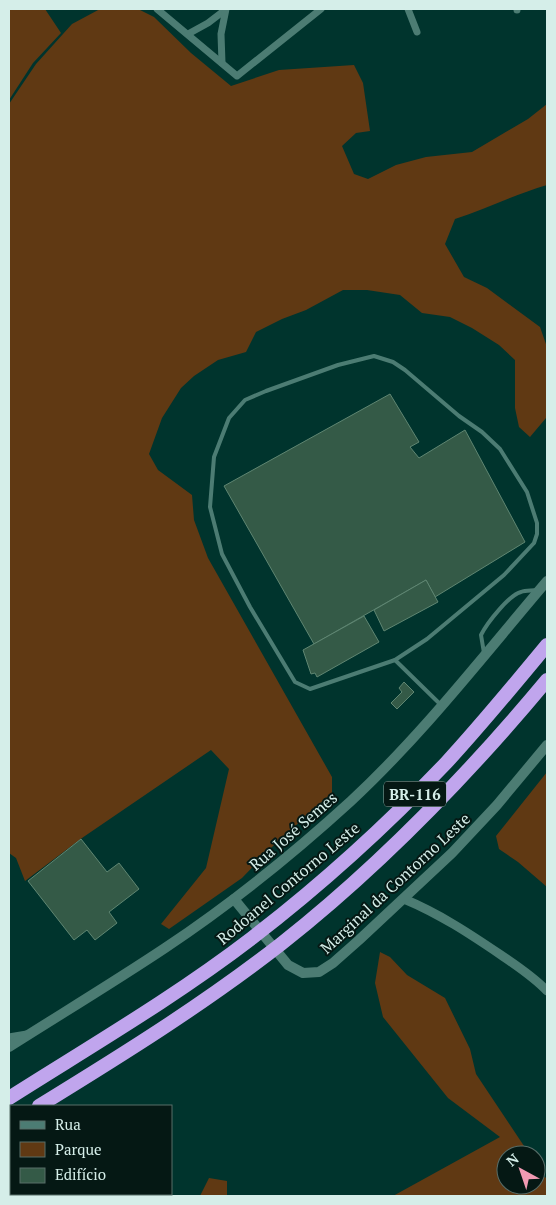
<svg xmlns="http://www.w3.org/2000/svg" width="556" height="1205" viewBox="0 0 556 1205" font-family="'PT Serif',serif">
	<rect width="100%" height="100%" fill="#00342d"/>
	<g fill="#603913">
		<polygon points="9,9 45,9 61,33 33,63 9,100"/>
		<path d="M100,9H138L154,17L191,53L231,86L279,70L354,65L363,83L370,131L356,133L342,146L354,174L368,179L396,165L426,157L472,152L528,119L547,104V185C516,194 486,209 455,219L445,244L464,277L487,288L540,327L547,347L546,418L530,437L519,427L515,408V360L499,345L472,328L450,317L422,313L400,295L367,290H343L306,310L282,319L256,332L246,352L218,360L194,376L181,388L162,418L149,454L158,470L192,495L194,520L208,558L332,777V793L274,845L242,878L169,929L161,924L206,868L229,769L211,750L82,838L25,881L16,858L9,853V104L36,64L72,24Z"/>
		<polygon points="547,772 547,887 518,862 499,849 496,836"/>
		<polygon points="380,952 390,957 407,975 445,998 470,1049 476,1074 530,1155 506,1155 506,1185 536,1185 536,1164 544,1177 547,1178 547,1196 393,1196 500,1137 448,1098 383,1017 375,983"/>
		<polygon points="209,1178 227,1181 227,1196 200,1196"/>
		<polygon points="16,1194 108,1194 110,1196 14,1196"/>
	</g>
	<g fill="#345a47" stroke="#5f8672">
		<polygon points="390,394 419,442 410,447 419,458 465,430 525,542 435,597 426,580 314,644 224,486"/>
		<polygon points="426,580 438,602 384,631 374,610"/>
		<polygon points="364,616 379,642 317,677 315,673 311,674 303,650"/>
		<polygon points="404,682 414,692 397,709 391,703 402,692 399,688"/>
		<polygon points="81,839 107,872 119,863 139,889 109,912 117,923 95,940 87,930 74,940 28,881"/>
	</g>
	<g fill="none" stroke-linecap="round" stroke-linejoin="round">
		<g stroke="#4c7c73" stroke-width="4">
			<polygon points="374,356 393,362 405,370 459,416 482,432 500,449 527,492 537,523 537,534 534,543 504,575 427,639 395,660 310,689 295,682 250,607 222,554 210,507 214,457 229,418 245,400 266,391 338,365"/>
			<path d="M484,653L481,635C487,623 509,595 521,592C526,590 532,591 537,590"/>
			<polyline points="395,660 440,704"/>
		</g>
		<g stroke="#4c7c73" stroke-width="7">
			<polyline points="157,9 237,76 321,9"/>
			<polyline points="408,9 417,32"/>
			<polyline points="517,9 517,10"/>
			<polyline points="188,34 208,23 225,10"/>
			<polyline points="222,63 221,34 226,9"/>
		</g>
		<g stroke="#4c7c73" stroke-width="9">
			<path d="M404,899C440,914 470,934 501,955C517,966 534,977 547,991"/>
			<polyline points="9,1038 27,1035"/>
		</g>
		<g stroke="#4c7c73" stroke-width="10">
			<polyline points="234,899 288,965 303,973 319,972 333,963 359,940 452,853 497,805 547,745"/>
			<path d="M9,1047C61,1014 114,982 165,948C231,904 293,854 351,801C423,734 483,656 547,581"/>
		</g>
		<g stroke="#c0a5ed" stroke-width="14">
			<path d="M9,1098C91,1046 175,997 252,938C321,885 386,826 446,763C481,725 514,685 547,645"/>
			<path d="M39,1106C122,1055 204,1004 281,944C380,866 467,776 547,680"/>
			<polyline points="9,1125 11,1124"/>
		</g>
	</g>
	<g text-anchor="middle" dominant-baseline="central" stroke-width="4" stroke-linejoin="round" paint-order="stroke">
		<rect fill="#051814" stroke="#97aea9" stroke-width="1" x="384" y="781.5" width="62" height="25" rx="4"/>
		<g font-size="15" font-weight="bold" fill="#d5eee9">
			<text x="415" y="794">BR-116</text>
		</g>
		<g font-size="16" fill="#d5eee9" stroke="#051814">
			<text transform="translate(293 831) rotate(-41)">Rua José Semes</text>
			<text transform="translate(288 883) rotate(-40)">Rodoanel Contorno Leste</text>
			<text transform="translate(395 883) rotate(-43)">Marginal da Contorno Leste</text>
		</g>
	</g>
	<rect width="556" height="1205" fill="none" stroke="#d5eee9" stroke-width="20"/>
	<rect x="10" y="1105" width="162" height="90" fill="#051814" stroke="#586e69"/>
	<rect x="20" y="1121" width="25" height="8" fill="#4c7c73" stroke="#586e69"/>
	<text x="55" y="1130" font-size="15" fill="#d5eee9">Rua</text>
	<rect x="20" y="1142" width="25" height="15" fill="#603913" stroke="#586e69"/>
	<text x="55" y="1155" font-size="15" fill="#d5eee9">Parque</text>
	<rect x="20" y="1168" width="25" height="15" fill="#345a47" stroke="#586e69"/>
	<text x="55" y="1180" font-size="15" fill="#d5eee9">Edifício</text>
	<g transform="translate(521 1170) rotate(320)"><circle r="24" fill="#051814" stroke="#586e69"/>
	<path d="M0-4L9 19L0 12L-9 19Z" fill="#f19ab3"/>
	<text y="-8" font-size="14" font-weight="bold" text-anchor="middle" fill="#d5eee9">N</text>
	</g>
</svg>
